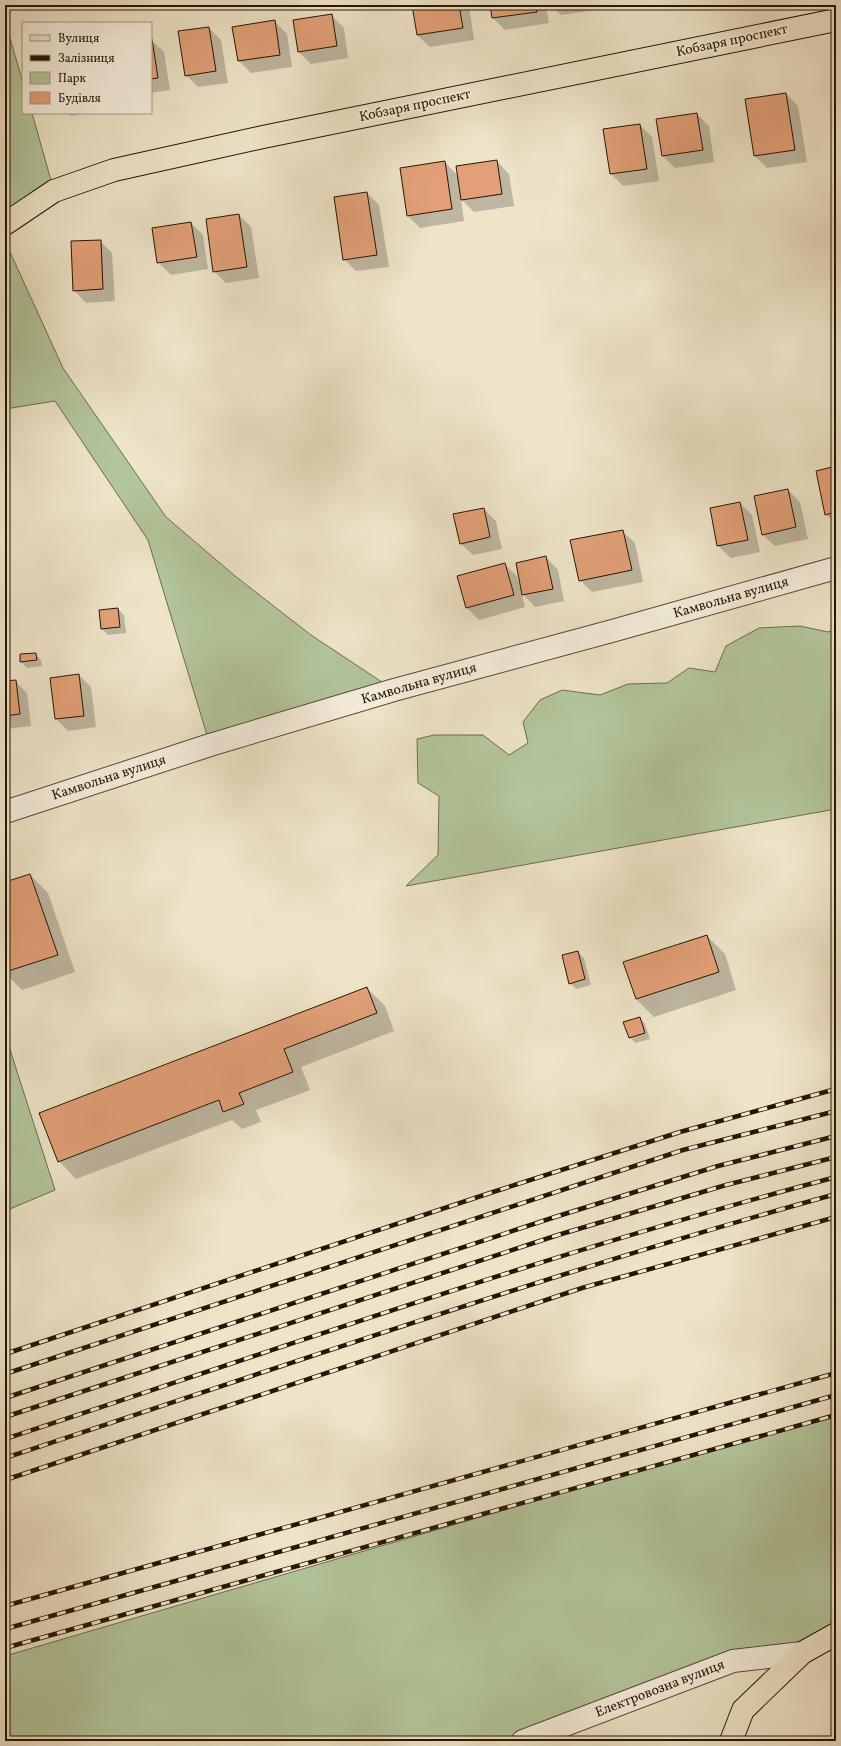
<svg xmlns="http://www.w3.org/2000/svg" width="841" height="1746" viewBox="0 0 841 1746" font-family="Vollkorn,serif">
	<rect width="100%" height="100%" fill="#eee4c8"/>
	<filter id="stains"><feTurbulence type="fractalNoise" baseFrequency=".005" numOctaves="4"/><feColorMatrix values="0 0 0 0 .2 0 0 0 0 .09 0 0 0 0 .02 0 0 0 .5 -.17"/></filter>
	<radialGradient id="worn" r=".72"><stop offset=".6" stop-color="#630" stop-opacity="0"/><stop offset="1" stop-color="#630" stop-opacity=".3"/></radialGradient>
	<g fill="#b3c59b" stroke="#6c6d4e">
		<polygon points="5,21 23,83 23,113 32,113 54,191 5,224"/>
		<polygon points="5,241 63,368 166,517 235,576 311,635 394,690 210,745 148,540 55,401 5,409"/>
		<polygon points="800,626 828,632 836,629 836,809 406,886 438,855 439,796 418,783 417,739 434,735 483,735 509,755 528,743 523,722 540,700 562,690 600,695 628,684 667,683 689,668 715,672 726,646 759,628"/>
		<polygon points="5,1034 55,1190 5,1211"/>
		<polygon points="836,1413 836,1631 802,1653 733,1661 523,1741 5,1741 5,1656"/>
	</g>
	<g fill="#0003">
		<polygon points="413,5 469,5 474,40 430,47 417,35"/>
		<polygon points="491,5 546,5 549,23 505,30 493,18"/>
		<polygon points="550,5 600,5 601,9 561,15"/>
		<polygon points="332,16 344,28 348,58 311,64 299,52"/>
		<polygon points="274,21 287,34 292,67 251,73 239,61"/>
		<polygon points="209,28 221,40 228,83 198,87 186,75"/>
		<polygon points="151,40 164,52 170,90 151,93"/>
		<polygon points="786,94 798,106 807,162 767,168 755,156"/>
		<polygon points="68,113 83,113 71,116"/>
		<polygon points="697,114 709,126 714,162 675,168 663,156 657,120"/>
		<polygon points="640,125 652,137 659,181 623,186 611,174"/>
		<polygon points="497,161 509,174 514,206 474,212 461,199 464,221 420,228 408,216 445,162 458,176"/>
		<polygon points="367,193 379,205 389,267 356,271 344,259"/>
		<polygon points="239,215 251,227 259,278 226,283 214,271"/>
		<polygon points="191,223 203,235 208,269 171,275 158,262"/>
		<polygon points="100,241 112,253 115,301 86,303 74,290"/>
		<polygon points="836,467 836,525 826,514"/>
		<polygon points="788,490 800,502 808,539 775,546 762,534"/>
		<polygon points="740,503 752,515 760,552 731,558 718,546"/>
		<polygon points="484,509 496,521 502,549 473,555 460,543"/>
		<polygon points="622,531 635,543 643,582 592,592 580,580"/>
		<polygon points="546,557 558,570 564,601 535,607 522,593"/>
		<polygon points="504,564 517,576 525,607 479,620 467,608 458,577"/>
		<polygon points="118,609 124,615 126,633 108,635 102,629"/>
		<polygon points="35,654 41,660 42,666 27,668 21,662 21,655"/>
		<polygon points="79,675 91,687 96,727 68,731 56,719"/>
		<polygon points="15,681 27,693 31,726 6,729 5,682"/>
		<polygon points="30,875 48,893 75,972 22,990 5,973 5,883"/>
		<polygon points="707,936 725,954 736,990 654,1017 636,999 624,963"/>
		<polygon points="578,952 584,958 591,985 576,989 570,983"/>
		<polygon points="367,988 385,1006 394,1031 301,1067 310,1090 256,1110 261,1122 242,1129 232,1120 76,1179 59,1161"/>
		<polygon points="640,1018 645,1024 650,1039 635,1043 630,1037"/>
	</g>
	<g fill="#e3a078" stroke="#261502">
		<polygon points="412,5 459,5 463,28 417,35"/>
		<polygon points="490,5 536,5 537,12 492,18"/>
		<polygon points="332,14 337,46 298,52 293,20"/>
		<polygon points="275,20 280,55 238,61 232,27"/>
		<polygon points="209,27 216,71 185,76 178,31"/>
		<polygon points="151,39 152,39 158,78 151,79"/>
		<polygon points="786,93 795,150 754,156 745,99"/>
		<polygon points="697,113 703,150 662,156 656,119"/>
		<polygon points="640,124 647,169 610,174 603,129"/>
		<polygon points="497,160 502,194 461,200 456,166"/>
		<polygon points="445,161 452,209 407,216 400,168"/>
		<polygon points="367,192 377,255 343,260 334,197"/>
		<polygon points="239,214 247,267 213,272 206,219"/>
		<polygon points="191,222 197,257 157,263 152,228"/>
		<polygon points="101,240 103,289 73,291 71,241"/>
		<polygon points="836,466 836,512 825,515 816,471"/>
		<polygon points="788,489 796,527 762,535 754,496"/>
		<polygon points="740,502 748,540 717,546 710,508"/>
		<polygon points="484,508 490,537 460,544 453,514"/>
		<polygon points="623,530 632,570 579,581 570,540"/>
		<polygon points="546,556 553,589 522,595 516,563"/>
		<polygon points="505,563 514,595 466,608 457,576"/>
		<polygon points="118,608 120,627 101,629 99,610"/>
		<polygon points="36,653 37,660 20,662 20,654"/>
		<polygon points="79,674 84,716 55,719 50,678"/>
		<polygon points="16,680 20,714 5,716 5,681"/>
		<polygon points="30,874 58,955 5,972 5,882"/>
		<polygon points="707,935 719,972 636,999 623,962"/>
		<polygon points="578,951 585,979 569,984 562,955"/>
		<polygon points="367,987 377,1013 284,1049 293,1072 239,1093 244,1104 223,1112 219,1100 58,1162 39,1113"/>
		<polygon points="640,1017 645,1033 629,1038 623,1022"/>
	</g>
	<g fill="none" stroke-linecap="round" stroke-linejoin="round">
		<defs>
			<g id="minor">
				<polyline points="5,812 210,745 394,690 612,631 836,568"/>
				<polyline points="523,1741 733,1661 802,1653"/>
			</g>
			<g id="major">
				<polyline points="5,224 54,191 114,170 263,137 836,20"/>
				<polyline points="731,1741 743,1710 802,1653 836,1634"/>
			</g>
		</defs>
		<use href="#minor" stroke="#584934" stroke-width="24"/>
		<use href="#major" stroke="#261502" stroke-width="24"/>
		<use href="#minor" stroke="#f4eddb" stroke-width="22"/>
		<use href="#major" stroke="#eee4c8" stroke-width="22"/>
		<defs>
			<g id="rail">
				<polyline points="5,1354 493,1192 680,1132 836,1089"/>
				<polyline points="5,1374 683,1150 836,1111"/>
				<polyline points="5,1398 555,1217 718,1166 836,1136"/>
				<polyline points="5,1417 558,1235 726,1185 836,1157"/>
				<path d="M5,1439C281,1348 555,1251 836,1177"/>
				<path d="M5,1458C281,1367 556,1271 836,1194"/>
				<polyline points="5,1480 582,1288 836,1217"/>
				<polyline points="5,1606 836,1373"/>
				<polyline points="5,1629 836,1395"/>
				<polyline points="5,1648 836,1415"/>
			</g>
		</defs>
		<use href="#rail" stroke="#261502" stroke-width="4.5"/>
		<use href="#rail" stroke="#f4eddb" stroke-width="3" stroke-dasharray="9" stroke-linecap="butt"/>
	</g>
	<g text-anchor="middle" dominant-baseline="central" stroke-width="4" stroke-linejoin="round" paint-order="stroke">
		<g font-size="14" fill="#261502" stroke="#f4eddb">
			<text transform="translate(732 41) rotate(-12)">Кобзаря проспект</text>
			<text transform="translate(415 106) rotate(-12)">Кобзаря проспект</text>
			<text transform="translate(731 598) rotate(-16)">Камвольна вулиця</text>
			<text transform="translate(419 684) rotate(-16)">Камвольна вулиця</text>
			<text transform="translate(109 778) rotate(-18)">Камвольна вулиця</text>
			<text transform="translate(660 1689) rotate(-21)">Електровозна вулиця</text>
		</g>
	</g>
	<rect width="841" height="1746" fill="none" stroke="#eee4c8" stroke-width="20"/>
	<rect x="6" y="6" width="829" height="1734" fill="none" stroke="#261502" stroke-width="2"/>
	<rect x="10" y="10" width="821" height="1726" fill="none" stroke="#261502"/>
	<rect x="22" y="22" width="130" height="92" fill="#f4eddb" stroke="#a29784"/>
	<rect x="30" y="35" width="20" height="6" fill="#eee4c8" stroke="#a29784"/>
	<text x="58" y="42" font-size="12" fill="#261502">Вулиця</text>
	<rect x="30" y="55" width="20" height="6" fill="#261502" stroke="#a29784"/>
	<text x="58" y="62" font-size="12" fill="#261502">Залізниця</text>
	<rect x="30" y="72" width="20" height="12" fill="#b3c59b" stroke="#a29784"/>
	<text x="58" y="82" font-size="12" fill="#261502">Парк</text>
	<rect x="30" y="92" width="20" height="12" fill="#e3a078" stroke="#a29784"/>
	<text x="58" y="102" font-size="12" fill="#261502">Будівля</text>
	<rect width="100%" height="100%" filter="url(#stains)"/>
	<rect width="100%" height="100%" fill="url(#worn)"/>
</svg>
